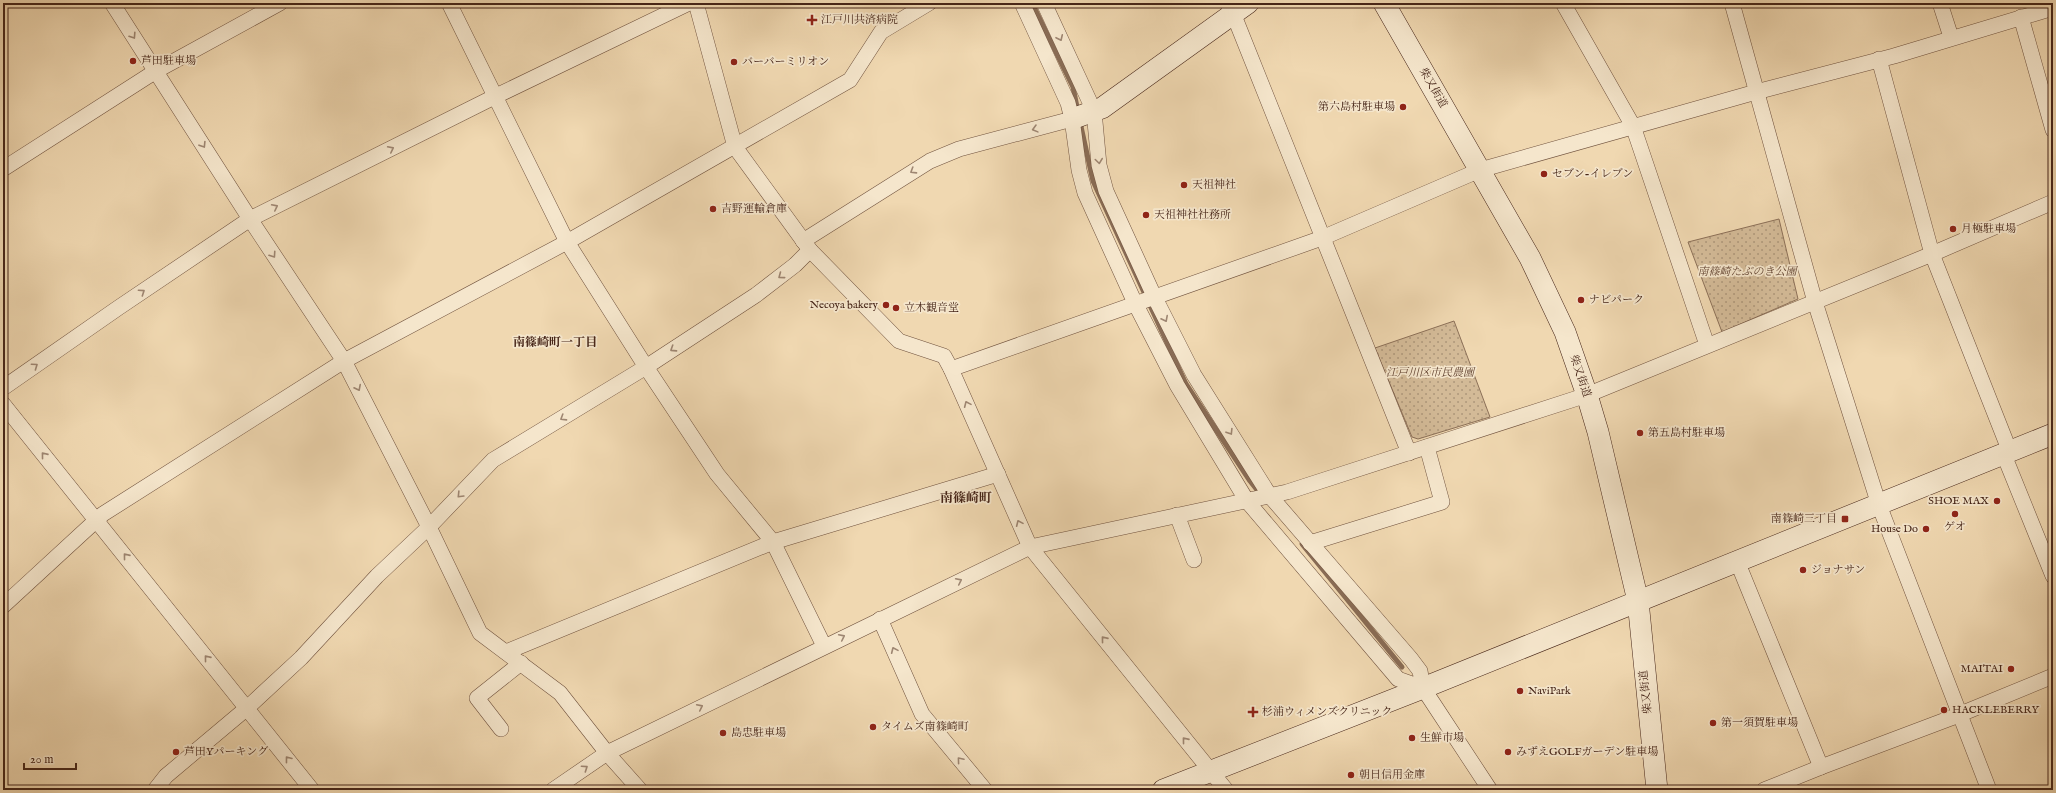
<svg xmlns="http://www.w3.org/2000/svg" width="2056" height="793" viewBox="0 0 2056 793" font-family="'IM FELL English','Noto Serif JP',serif">
	<defs>
		<pattern id="green-dots" width="8" height="8" patternUnits="userSpaceOnUse"><rect width="8" height="8" fill="#d3ba97"/><path d="M2 2h.1M6 6h.1" fill="none" stroke="#ad977a" stroke-width="1.8" stroke-linecap="round"/></pattern>
	</defs>
	<rect width="100%" height="100%" fill="#f0d8b1"/>
	<filter id="stains"><feTurbulence type="fractalNoise" baseFrequency=".005" numOctaves="4"/><feColorMatrix values="0 0 0 0 .2 0 0 0 0 .09 0 0 0 0 .02 0 0 0 .5 -.17"/></filter>
	<radialGradient id="worn" r=".72"><stop offset=".6" stop-color="#630" stop-opacity="0"/><stop offset="1" stop-color="#630" stop-opacity=".3"/></radialGradient>
	<g fill="url(#green-dots)" stroke="#8c7058">
		<polygon points="1779,219 1798,299 1722,332 1688,242"/>
		<polygon points="1454,321 1490,417 1418,439 1412,437 1375,348"/>
	</g>
	<g fill="none" stroke-linecap="round" stroke-linejoin="round">
		<g stroke="#896c55" stroke-width="5">
			<polyline points="1032,3 1073,87 1078,112"/>
			<polyline points="1080,122 1093,181 1186,384 1250,481 1261,495"/>
			<polyline points="1302,544 1402,667"/>
		</g>
		<defs>
			<g id="street">
				<polyline points="112,3 250,219 344,361 429,527 480,633 560,693 607,753 640,790"/>
				<polyline points="449,3 567,242 646,367 717,474 773,542 824,646"/>
				<polyline points="696,3 735,147 810,250 899,341 944,356 951,369 1030,547 1226,790"/>
				<polyline points="1022,3 1068,103 1072,119 1079,170 1085,193 1135,303 1177,385 1247,501 1398,679 1423,688 1420,671 1411,659 1270,496 1194,375 1154,296 1106,191 1099,165 1094,111 1044,3"/>
				<polyline points="1227,3 1233,13 1409,453"/>
				<polyline points="1563,3 1633,126 1707,345"/>
				<polyline points="1732,3 1815,302 1879,505 1989,790"/>
				<polyline points="1940,3 1951,37"/>
				<polyline points="2021,17 2053,130"/>
				<polyline points="1879,59 1932,254 2010,452"/>
				<polyline points="3,169 156,71 280,3"/>
				<polyline points="803,241 930,161 959,149 1072,119"/>
				<polyline points="951,369 1322,238 1480,170 1756,92 1894,56 2053,8"/>
				<polyline points="3,388 118,308 250,219 494,97 689,3"/>
				<polyline points="3,404 312,790"/>
				<polyline points="2004,455 2053,576"/>
				<polyline points="1177,515 1194,560"/>
				<polyline points="1310,543 1442,502 1427,447"/>
				<polyline points="1737,561 1821,767"/>
				<polyline points="3,606 103,514 344,361 567,242 850,80 881,32 929,3"/>
				<polyline points="880,619 922,714 985,790"/>
				<polyline points="506,652 773,542 998,474"/>
				<polyline points="1423,688 1490,790"/>
				<polyline points="501,729 477,698 521,663"/>
				<polyline points="155,790 166,776 247,708 301,658 377,576 429,527 493,460 646,367 756,295 795,265 810,250"/>
				<polyline points="553,790 607,753 1030,547 1287,492 1587,395 1932,254 2053,202"/>
				<polyline points="1764,790 1821,767 1951,718 2053,676"/>
			</g>
			<g id="secondary">
				<polyline points="1384,3 1530,258 1565,332 1587,395 1598,432 1638,601 1657,790"/>
				<polyline points="1072,119 1102,108 1248,3"/>
				<polyline points="1163,790 1423,688 2053,434"/>
			</g>
		</defs>
		<use href="#street" stroke="#70523e" stroke-width="16"/>
		<use href="#secondary" stroke="#462518" stroke-width="22"/>
		<use href="#street" stroke="#f5e6cc" stroke-width="15"/>
		<use href="#secondary" stroke="#f5e6cc" stroke-width="21"/>
	</g>
	<defs><path id="oneway-chevron" d="M-2-3.5L2.5 0L-2 3.5" fill="none" stroke-width="1.6" stroke-linecap="round" stroke-linejoin="round"/></defs>
	<g stroke="#9e8672">
		<use href="#oneway-chevron" transform="translate(133 36) rotate(57)"/>
		<use href="#oneway-chevron" transform="translate(1060 38) rotate(65)"/>
		<use href="#oneway-chevron" transform="translate(1035 129) rotate(165)"/>
		<use href="#oneway-chevron" transform="translate(203 145) rotate(58)"/>
		<use href="#oneway-chevron" transform="translate(391 149) rotate(-27)"/>
		<use href="#oneway-chevron" transform="translate(1099 161) rotate(82)"/>
		<use href="#oneway-chevron" transform="translate(913 171) rotate(148)"/>
		<use href="#oneway-chevron" transform="translate(275 207) rotate(-27)"/>
		<use href="#oneway-chevron" transform="translate(273 255) rotate(56)"/>
		<use href="#oneway-chevron" transform="translate(781 276) rotate(143)"/>
		<use href="#oneway-chevron" transform="translate(142 292) rotate(-34)"/>
		<use href="#oneway-chevron" transform="translate(1165 319) rotate(63)"/>
		<use href="#oneway-chevron" transform="translate(673 349) rotate(147)"/>
		<use href="#oneway-chevron" transform="translate(35 366) rotate(-35)"/>
		<use href="#oneway-chevron" transform="translate(358 388) rotate(63)"/>
		<use href="#oneway-chevron" transform="translate(967 404) rotate(-114)"/>
		<use href="#oneway-chevron" transform="translate(563 418) rotate(148)"/>
		<use href="#oneway-chevron" transform="translate(1230 432) rotate(58)"/>
		<use href="#oneway-chevron" transform="translate(44 455) rotate(-129)"/>
		<use href="#oneway-chevron" transform="translate(460 495) rotate(134)"/>
		<use href="#oneway-chevron" transform="translate(1019 523) rotate(-114)"/>
		<use href="#oneway-chevron" transform="translate(126 556) rotate(-129)"/>
		<use href="#oneway-chevron" transform="translate(959 581) rotate(-26)"/>
		<use href="#oneway-chevron" transform="translate(842 637) rotate(-26)"/>
		<use href="#oneway-chevron" transform="translate(1104 639) rotate(-129)"/>
		<use href="#oneway-chevron" transform="translate(894 650) rotate(-114)"/>
		<use href="#oneway-chevron" transform="translate(207 658) rotate(-129)"/>
		<use href="#oneway-chevron" transform="translate(700 707) rotate(-26)"/>
		<use href="#oneway-chevron" transform="translate(1185 740) rotate(-129)"/>
		<use href="#oneway-chevron" transform="translate(288 759) rotate(-128)"/>
		<use href="#oneway-chevron" transform="translate(960 760) rotate(-130)"/>
		<use href="#oneway-chevron" transform="translate(585 768) rotate(-34)"/>
	</g>
	<g fill="#8f2418" stroke="#f5e6cc" stroke-width="1.5">
		<path d="M810 14h4v4h4v4h-4v4h-4v-4h-4v-4h4z"/>
		<circle cx="133" cy="61" r="4"/>
		<circle cx="734" cy="62" r="4"/>
		<circle cx="1403" cy="107" r="4"/>
		<circle cx="1544" cy="174" r="4"/>
		<circle cx="1184" cy="185" r="4"/>
		<circle cx="713" cy="209" r="4"/>
		<circle cx="1146" cy="215" r="4"/>
		<circle cx="1953" cy="229" r="4"/>
		<circle cx="1581" cy="300" r="4"/>
		<circle cx="886" cy="305" r="4"/>
		<circle cx="896" cy="308" r="4"/>
		<circle cx="1640" cy="433" r="4"/>
		<circle cx="1997" cy="501" r="4"/>
		<circle cx="1955" cy="514" r="4"/>
		<rect x="1841" y="515" width="8" height="8" rx="2"/>
		<circle cx="1926" cy="529" r="4"/>
		<circle cx="1803" cy="570" r="4"/>
		<circle cx="2011" cy="669" r="4"/>
		<circle cx="1520" cy="691" r="4"/>
		<circle cx="1944" cy="710" r="4"/>
		<path d="M1251 706h4v4h4v4h-4v4h-4v-4h-4v-4h4z"/>
		<circle cx="1713" cy="723" r="4"/>
		<circle cx="873" cy="727" r="4"/>
		<circle cx="723" cy="733" r="4"/>
		<circle cx="1412" cy="738" r="4"/>
		<circle cx="176" cy="752" r="4"/>
		<circle cx="1508" cy="752" r="4"/>
		<circle cx="1351" cy="775" r="4"/>
	</g>
	<g text-anchor="middle" dominant-baseline="central" stroke-width="3.5" stroke-linejoin="round" paint-order="stroke">
		<g font-size="11" fill="#462518" stroke="#f5e6cc" text-anchor="start">
			<text x="821" y="20">江戸川共済病院</text>
			<text x="141" y="61">芦田駐車場</text>
			<text x="742" y="62">バーバーミリオン</text>
			<text x="1395" y="107" text-anchor="end">第六島村駐車場</text>
			<text x="1552" y="174">セブン-イレブン</text>
			<text x="1192" y="185">天祖神社</text>
			<text x="721" y="209">吉野運輸倉庫</text>
			<text x="1154" y="215">天祖神社社務所</text>
			<text x="1961" y="229">月極駐車場</text>
			<text x="1589" y="300">ナビパーク</text>
			<text x="878" y="305" text-anchor="end">Necoya bakery</text>
			<text x="904" y="308">立木観音堂</text>
			<text x="1648" y="433">第五島村駐車場</text>
			<text x="1989" y="501" text-anchor="end">SHOE MAX</text>
			<text x="1837" y="519" text-anchor="end">南篠崎三丁目</text>
			<text x="1955" y="527" text-anchor="middle">ゲオ</text>
			<text x="1918" y="529" text-anchor="end">House Do</text>
			<text x="1811" y="570">ジョナサン</text>
			<text x="2003" y="669" text-anchor="end">MAITAI</text>
			<text x="1528" y="691">NaviPark</text>
			<text x="1952" y="710">HACKLEBERRY</text>
			<text x="1262" y="712">杉浦ウィメンズクリニック</text>
			<text x="1721" y="723">第一須賀駐車場</text>
			<text x="881" y="727">タイムズ南篠崎町</text>
			<text x="731" y="733">島忠駐車場</text>
			<text x="1420" y="738">生鮮市場</text>
			<text x="184" y="752">芦田Yパーキング</text>
			<text x="1516" y="752">みずえGOLFガーデン駐車場</text>
			<text x="1359" y="775">朝日信用金庫</text>
		</g>
		<g font-size="11" fill="#462518" stroke="#f5e6cc">
			<text transform="translate(1433 88) rotate(60)">柴又街道</text>
			<text transform="translate(1580 376) rotate(71)">柴又街道</text>
			<text transform="translate(1646 692) rotate(-96)">柴又街道</text>
		</g>
		<g font-size="11" font-style="italic" fill="#624331" stroke="#f5e6cc">
			<text x="1747" y="272">南篠崎たぶのき公園</text>
			<text x="1430" y="373">江戸川区市民農園</text>
		</g>
		<g font-size="12" font-weight="bold" fill="#462518" stroke="#f5e6cc">
			<text x="555" y="342">南篠崎町一丁目</text>
		</g>
		<g font-size="13" font-weight="bold" fill="#462518" stroke="#f5e6cc">
			<text x="966" y="498">南篠崎町</text>
		</g>
	</g>
	<rect width="2056" height="793" fill="none" stroke="#f0d8b1" stroke-width="16"/>
	<rect x="4" y="4" width="2048" height="785" fill="none" stroke="#462518" stroke-width="2"/>
	<rect x="8" y="8" width="2040" height="777" fill="none" stroke="#462518"/>
	<path d="M24 763v6h52v-6" fill="none" stroke="#462518" stroke-width="2"/>
	<text x="30" y="763" font-size="12" fill="#462518" stroke="#f5e6cc" stroke-width="3" paint-order="stroke">20 m</text>
	<rect width="100%" height="100%" filter="url(#stains)"/>
	<rect width="100%" height="100%" fill="url(#worn)"/>
</svg>
